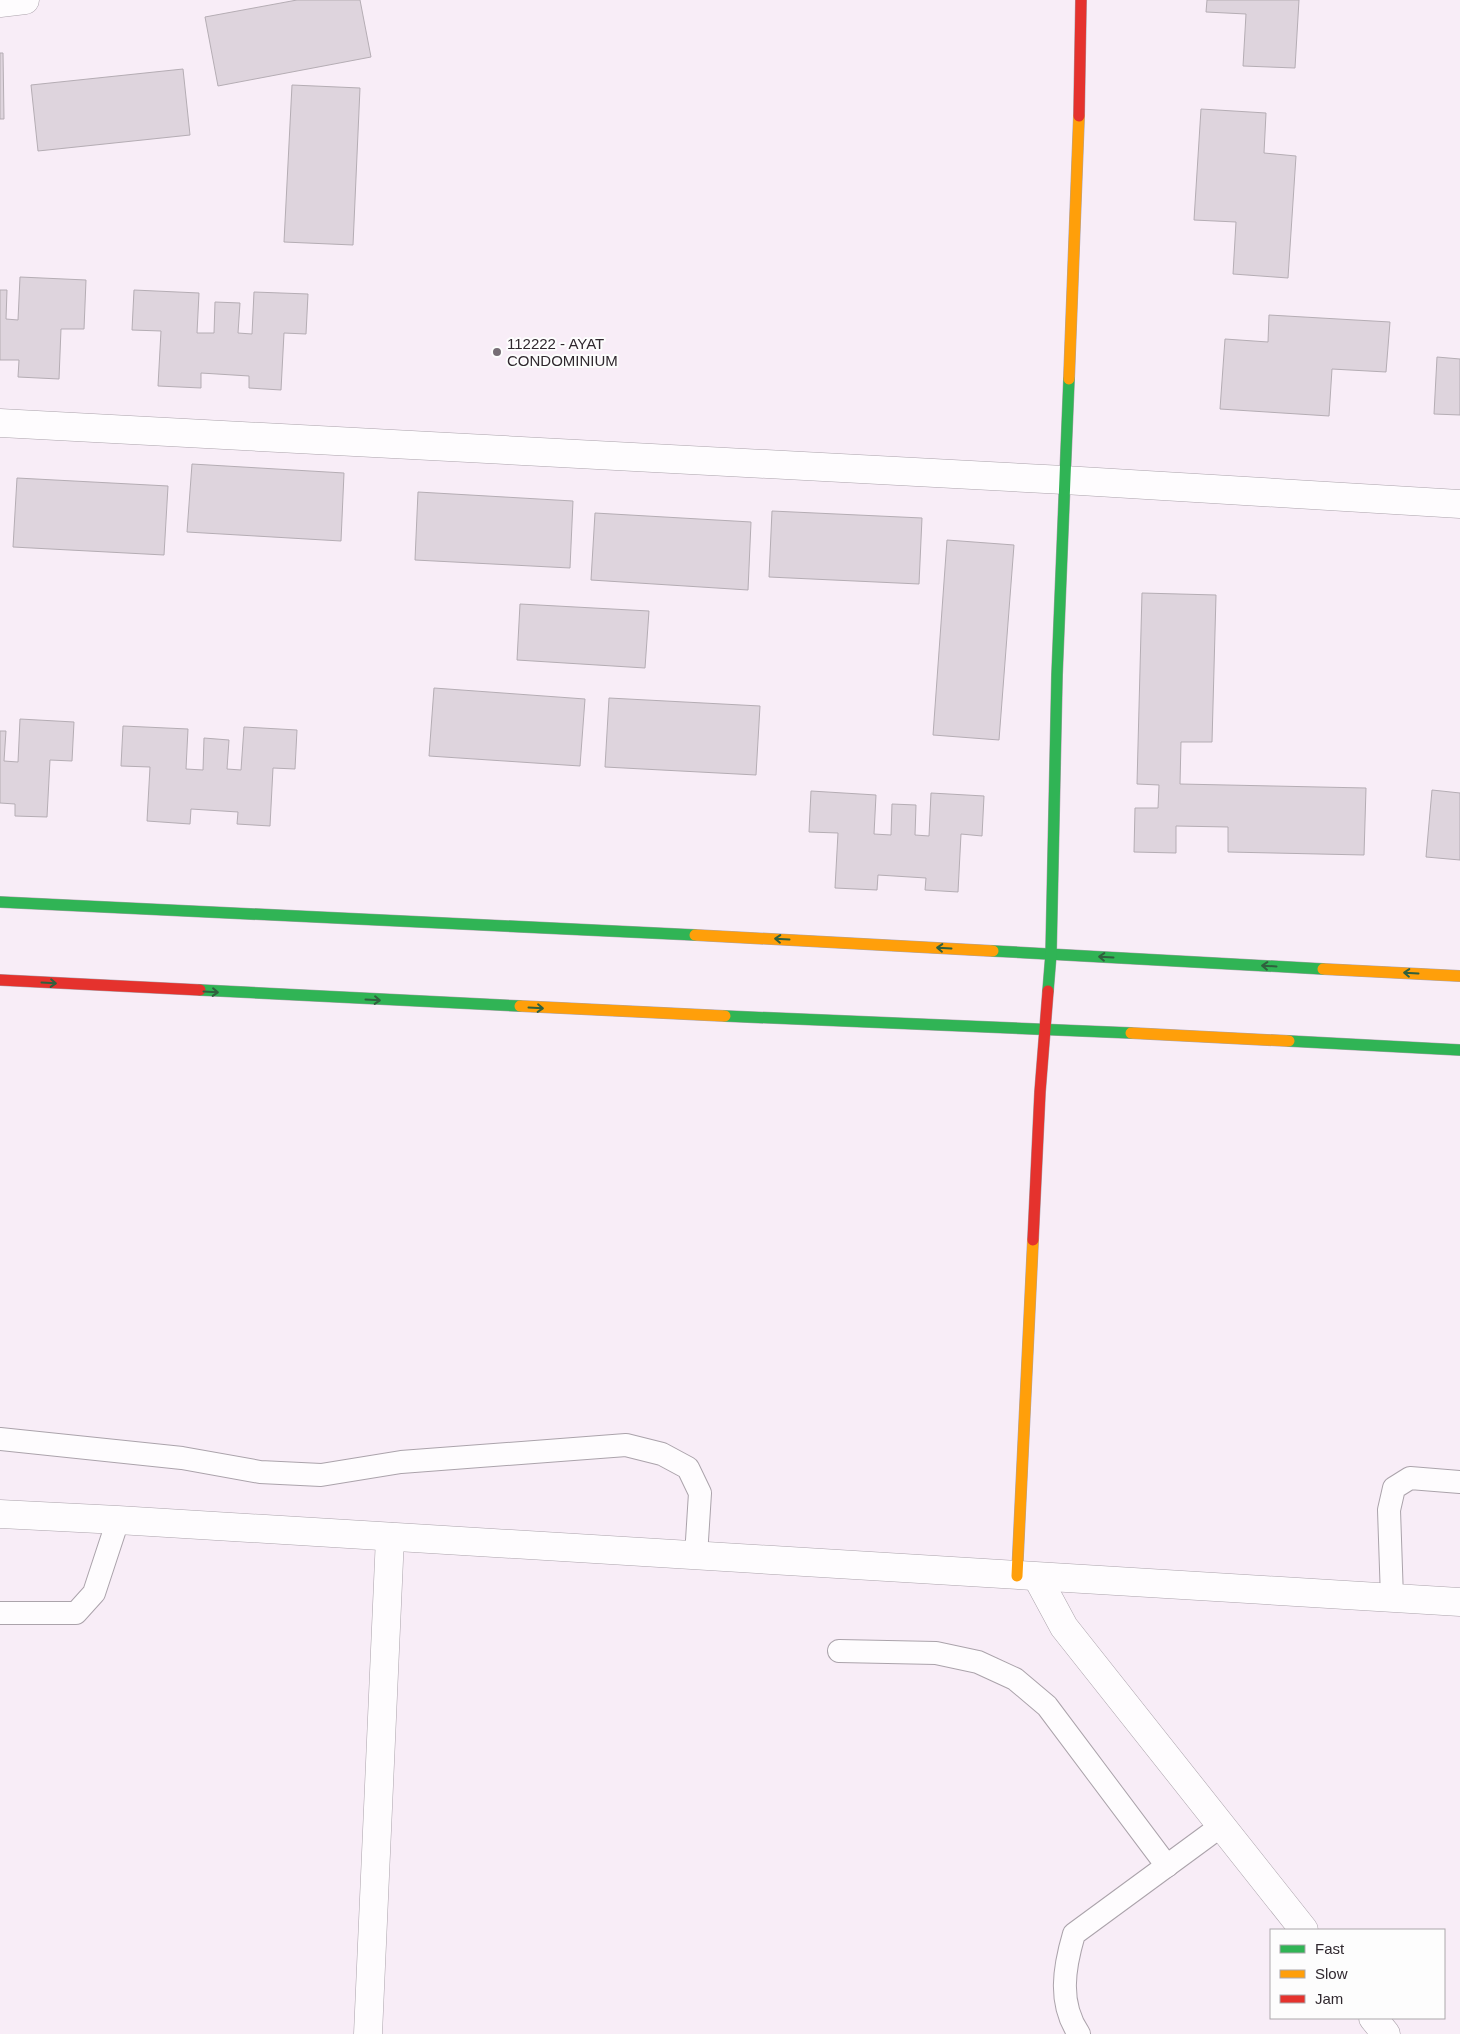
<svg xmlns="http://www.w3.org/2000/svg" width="1460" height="2034" viewBox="0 0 1460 2034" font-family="Helvetica,sans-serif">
	<rect width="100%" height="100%" fill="#f8edf7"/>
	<g fill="#ded4dd" stroke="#b5adb4">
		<polygon points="297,0 360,0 371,57 218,86 205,17"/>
		<polygon points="1207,0 1299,0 1295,68 1243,66 1246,14 1206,12"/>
		<polygon points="0,53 3,53 4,119 0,119"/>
		<polygon points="183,69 190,135 38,151 31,85"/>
		<polygon points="292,85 360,88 353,245 284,242"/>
		<polygon points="1201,109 1266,113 1264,153 1296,156 1288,278 1233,274 1236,222 1194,220"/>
		<polygon points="20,277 86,280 84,329 61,329 59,379 18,377 19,360 0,360 0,290 7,290 6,319 18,320"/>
		<polygon points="134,290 199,293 197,333 214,333 215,302 240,303 238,333 252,334 254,292 308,294 306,334 284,333 281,390 249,388 249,376 201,373 201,388 158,386 161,331 132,330"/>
		<polygon points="1269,315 1390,322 1386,372 1332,369 1329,416 1220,409 1225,339 1268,342"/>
		<polygon points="1437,357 1460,359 1460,415 1434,414"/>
		<polygon points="192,464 344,473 341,541 187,532"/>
		<polygon points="17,478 168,486 164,555 13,547"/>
		<polygon points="418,492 573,501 570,568 415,560"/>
		<polygon points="772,511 922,518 919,584 769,577"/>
		<polygon points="595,513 751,522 748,590 591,580"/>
		<polygon points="947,540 1014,545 999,740 933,735"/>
		<polygon points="1142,593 1216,595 1212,742 1181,742 1180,784 1366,788 1364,855 1228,852 1228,827 1176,826 1176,853 1134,852 1135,808 1158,808 1159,785 1137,784"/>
		<polygon points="520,604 649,611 645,668 517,660"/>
		<polygon points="434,688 585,699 580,766 429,756"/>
		<polygon points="609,698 760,706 756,775 605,767"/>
		<polygon points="20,719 74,722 72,761 50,760 47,817 15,816 15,804 0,803 0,731 6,731 4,761 18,762"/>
		<polygon points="123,726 188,729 186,769 203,770 204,738 229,740 227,769 241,770 244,727 297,730 295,769 273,768 270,826 237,824 238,812 191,809 190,824 147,821 150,767 121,766"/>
		<polygon points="1432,790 1460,793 1460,860 1426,857"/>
		<polygon points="811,791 876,795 874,834 891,835 892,804 916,805 915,835 929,836 931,793 984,796 982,836 961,834 958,892 925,890 926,878 878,875 877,890 835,888 838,833 809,832"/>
	</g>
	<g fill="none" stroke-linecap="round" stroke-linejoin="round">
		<defs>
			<g id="lane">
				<polyline points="0,1439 182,1458 260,1472 321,1475 401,1462 626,1445 662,1454 688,1468 700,1493 696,1556"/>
				<polyline points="1392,1598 1389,1510 1394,1488 1410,1478 1460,1482"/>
				<polyline points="0,1613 76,1613 94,1593 118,1520"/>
				<polyline points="839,1651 936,1653 978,1662 1015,1679 1047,1706 1167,1866"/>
				<path d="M1079,2034C1058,2003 1064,1968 1074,1934L1221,1826"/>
			</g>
			<g id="street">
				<polyline points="0,3 25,0"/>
				<polyline points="0,423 1064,480 1460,504"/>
				<polyline points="0,1514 118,1520 1460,1602"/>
				<polyline points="1037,1577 1064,1627 1304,1930"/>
				<polyline points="1373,2018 1386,2034"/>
				<polyline points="368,2034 390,1537"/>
			</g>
			<g id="fast">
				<polyline points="0,902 695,935"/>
				<polyline points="993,951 1323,969"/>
				<polyline points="200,990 520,1006"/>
				<polyline points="1048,991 1051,954 1057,675 1069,379"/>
				<polyline points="725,1016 1131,1033"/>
				<polyline points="1289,1041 1460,1050"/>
			</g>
			<g id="slow">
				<polyline points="1069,379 1079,116"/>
				<polyline points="695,935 993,951"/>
				<polyline points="1323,969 1460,976"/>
				<polyline points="520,1006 725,1016"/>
				<polyline points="1131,1033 1289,1041"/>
				<polyline points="1017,1576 1033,1240"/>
			</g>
			<g id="jam">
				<polyline points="1079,116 1081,0"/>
				<polyline points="0,980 200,990"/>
				<polyline points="1033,1240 1040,1092 1048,991"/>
			</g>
		</defs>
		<use href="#lane" stroke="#aba3ab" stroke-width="24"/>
		<use href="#street" stroke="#aba3ab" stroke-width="29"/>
		<use href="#fast" stroke="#aba3ab" stroke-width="12"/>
		<use href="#slow" stroke="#aba3ab" stroke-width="12"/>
		<use href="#jam" stroke="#aba3ab" stroke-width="12"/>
		<use href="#lane" stroke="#fefcfe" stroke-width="22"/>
		<use href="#street" stroke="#fefcfe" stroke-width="28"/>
		<use href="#fast" stroke="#30b455" stroke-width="11"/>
		<use href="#slow" stroke="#ff9f0a" stroke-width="11"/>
		<use href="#jam" stroke="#e5322d" stroke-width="11"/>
	</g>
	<defs><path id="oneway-shaft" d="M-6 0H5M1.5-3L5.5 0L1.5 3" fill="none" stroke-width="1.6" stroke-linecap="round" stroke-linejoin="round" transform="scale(1.25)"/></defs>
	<g stroke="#30603e">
		<use href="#oneway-shaft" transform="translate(782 939) rotate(-177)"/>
		<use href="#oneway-shaft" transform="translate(944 948) rotate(-177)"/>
		<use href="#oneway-shaft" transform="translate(1106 957) rotate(-177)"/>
		<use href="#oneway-shaft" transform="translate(1269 966) rotate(-177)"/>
		<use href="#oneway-shaft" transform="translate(1411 973) rotate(-177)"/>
		<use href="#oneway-shaft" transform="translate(49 983) rotate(3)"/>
		<use href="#oneway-shaft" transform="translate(211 992) rotate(3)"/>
		<use href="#oneway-shaft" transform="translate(373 1000) rotate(3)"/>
		<use href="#oneway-shaft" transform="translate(536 1008) rotate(3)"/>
	</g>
	<circle fill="#766d75" stroke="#fdfdfd" stroke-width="2" cx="497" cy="352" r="5"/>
	<g text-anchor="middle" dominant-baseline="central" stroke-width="4" stroke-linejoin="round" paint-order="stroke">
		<g font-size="15" fill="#30282f" stroke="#fdfdfd" text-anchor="start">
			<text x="507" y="343">112222 - AYAT<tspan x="507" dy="17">CONDOMINIUM</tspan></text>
		</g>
	</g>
	<rect x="1270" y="1929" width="175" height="90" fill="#fdfdfd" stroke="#aba8ab"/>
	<rect x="1280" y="1945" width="25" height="8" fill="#30b455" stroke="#aba8ab"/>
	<text x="1315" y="1954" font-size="15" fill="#30282f">Fast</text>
	<rect x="1280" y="1970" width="25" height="8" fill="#ff9f0a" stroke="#aba8ab"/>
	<text x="1315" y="1979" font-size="15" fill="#30282f">Slow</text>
	<rect x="1280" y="1995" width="25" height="8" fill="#e5322d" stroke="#aba8ab"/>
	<text x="1315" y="2004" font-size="15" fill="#30282f">Jam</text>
</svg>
